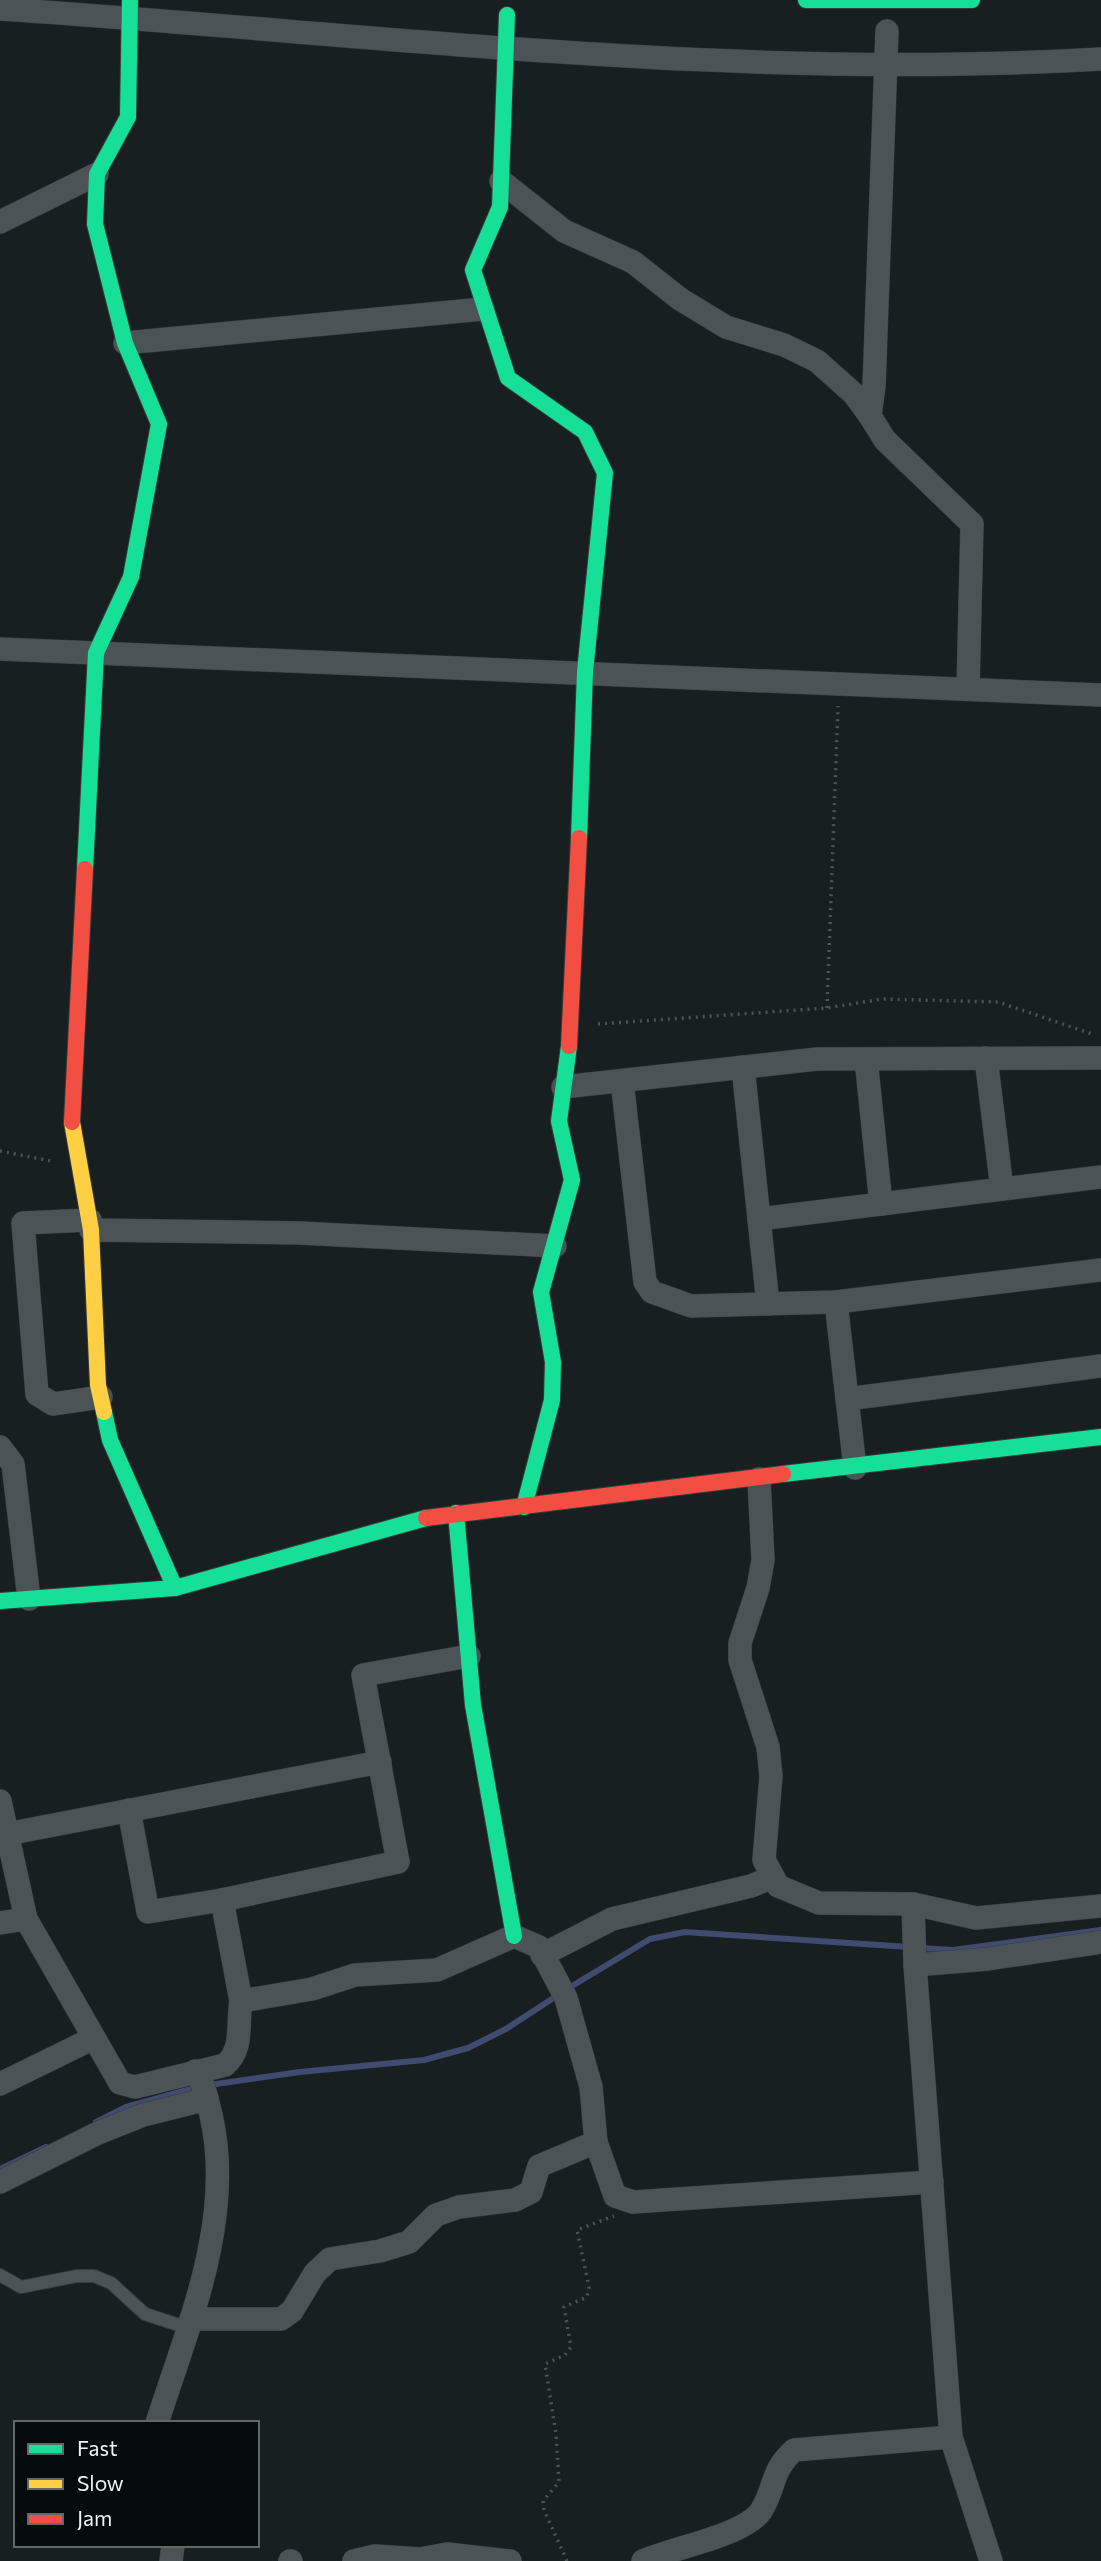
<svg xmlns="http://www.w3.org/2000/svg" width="1101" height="2561" viewBox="0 0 1101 2561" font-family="Commissioner,sans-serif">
	<rect width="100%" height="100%" fill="#181f20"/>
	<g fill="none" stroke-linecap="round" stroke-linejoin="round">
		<g stroke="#414b6f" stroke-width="6">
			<polyline points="920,1948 953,1950 1101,1930"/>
			<polyline points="567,1989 650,1939 685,1932 909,1947"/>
			<polyline points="209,2085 300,2072 424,2060 468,2048 506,2029 558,1995"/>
			<polyline points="96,2122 126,2107 198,2087"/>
			<polyline points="0,2169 46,2147"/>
		</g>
		<defs>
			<polyline id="lane" points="0,2275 21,2287 77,2276 94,2276 111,2283 145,2314 188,2328"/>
			<g id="street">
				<path d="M0,9C366,33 733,81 1101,59"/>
				<polyline points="887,31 874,386 870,416 885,440 972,524 968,689"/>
				<polyline points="501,181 564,231 633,262 680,299 726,327 784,345 817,361 854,394 870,416"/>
				<polyline points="0,222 97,174"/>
				<polyline points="125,343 483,309"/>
				<polyline points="0,649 1101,695"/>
				<polyline points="986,1058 1002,1189"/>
				<polyline points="866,1059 881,1204"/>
				<polyline points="743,1067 768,1304"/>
				<polyline points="622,1081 645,1282 652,1292 691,1306 836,1302 1101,1270"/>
				<polyline points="563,1087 817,1059 1101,1058"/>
				<polyline points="759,1219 1101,1177"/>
				<polyline points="90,1220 23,1223 37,1394 53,1404 101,1397"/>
				<polyline points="91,1230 300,1233 555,1246"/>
				<polyline points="836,1302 855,1468"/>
				<polyline points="847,1399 1101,1366"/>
				<polyline points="0,1447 13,1464 29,1599"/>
				<polyline points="759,1479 763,1560 758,1588 740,1643 740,1660 768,1747 771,1776 764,1860 778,1886 819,1903 913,1904 976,1918 1101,1906"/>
				<path d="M0,1801L26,1919L120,2083L135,2087L225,2065C244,2049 237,2023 241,2001L312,1989L355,1975L437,1970L514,1936L539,1947L566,1998L591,2087L596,2142L615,2196L633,2202L932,2182"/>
				<polyline points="129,1810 148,1912 222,1900"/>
				<polyline points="7,1834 380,1762"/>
				<polyline points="913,1904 915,1965 951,2437 991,2561"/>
				<polyline points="0,1923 26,1919"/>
				<polyline points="542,1955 612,1919 751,1886 773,1877"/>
				<polyline points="915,1965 988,1959 1101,1942"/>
				<polyline points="241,2001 222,1900 398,1862 363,1675 469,1656"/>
				<polyline points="0,2084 94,2038"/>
				<polyline points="0,2182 98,2133 143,2115 207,2099"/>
				<polyline points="191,2319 281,2319 292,2311 315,2273 330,2259 380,2251 409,2242 436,2215 459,2207 515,2200 531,2192 539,2166 596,2142"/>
				<path d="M157,2423C188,2326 235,2218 211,2115C207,2100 205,2084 195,2071"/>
				<polyline points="171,2561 173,2545"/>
				<polyline points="290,2561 291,2561"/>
				<polyline points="354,2561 375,2556 420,2559 447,2554 510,2561"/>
				<path d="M643,2561C671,2548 744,2536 761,2511C776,2487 770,2472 794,2450L951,2437"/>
			</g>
			<g id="fast">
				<polyline points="806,0 972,0"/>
				<polyline points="507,15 500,207 473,270 508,378 585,432 605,473 585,672 579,838"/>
				<polyline points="85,869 96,653 131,577 159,424 125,343 95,224 97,174 128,117 130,0"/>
				<polyline points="104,1412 110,1440 175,1588"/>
				<polyline points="783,1474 1101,1437"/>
				<polyline points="524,1507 552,1400 553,1362 541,1292 572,1180 559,1121 569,1046"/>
				<polyline points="456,1513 473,1705 514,1936"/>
				<polyline points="0,1601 175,1588 426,1518"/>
			</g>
			<polyline id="slow" points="72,1122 91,1230 98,1385 104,1412"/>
			<g id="jam">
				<polyline points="569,1046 579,838"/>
				<polyline points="72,1122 85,869"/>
				<polyline points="426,1518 783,1474"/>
			</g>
		</defs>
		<use href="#lane" stroke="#373c3d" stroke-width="14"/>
		<use href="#street" stroke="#373c3d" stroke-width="24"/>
		<use href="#fast" stroke="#373c3d" stroke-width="18"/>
		<use href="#slow" stroke="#373c3d" stroke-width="18"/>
		<use href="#jam" stroke="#373c3d" stroke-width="18"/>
		<g stroke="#4d5256" stroke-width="3.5" stroke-dasharray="2 5" stroke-linecap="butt">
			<polyline points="827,1008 838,706"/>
			<polyline points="598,1024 827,1008 882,999 998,1002 1095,1035"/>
			<polyline points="0,1151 51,1161"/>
			<polyline points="567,2561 544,2510 543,2501 559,2482 556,2434 545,2364 565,2355 571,2347 564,2307 587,2297 589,2287 577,2230 614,2216"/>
		</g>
		<use href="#lane" stroke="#4c5356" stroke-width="12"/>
		<use href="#street" stroke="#4c5356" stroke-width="23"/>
		<use href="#fast" stroke="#16e098" stroke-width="16"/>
		<use href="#slow" stroke="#ffcf43" stroke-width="16"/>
		<use href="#jam" stroke="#f24e42" stroke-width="16"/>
	</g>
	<rect x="14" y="2421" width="245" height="126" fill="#050a0b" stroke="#62686a" stroke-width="2"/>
	<rect x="28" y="2444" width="35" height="10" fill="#16e098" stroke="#62686a" stroke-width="2"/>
	<text x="77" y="2456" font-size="21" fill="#edf5f8">Fast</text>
	<rect x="28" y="2479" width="35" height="10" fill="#ffcf43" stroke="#62686a" stroke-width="2"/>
	<text x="77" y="2491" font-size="21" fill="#edf5f8">Slow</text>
	<rect x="28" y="2514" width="35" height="10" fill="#f24e42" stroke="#62686a" stroke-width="2"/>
	<text x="77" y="2526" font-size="21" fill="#edf5f8">Jam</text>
</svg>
